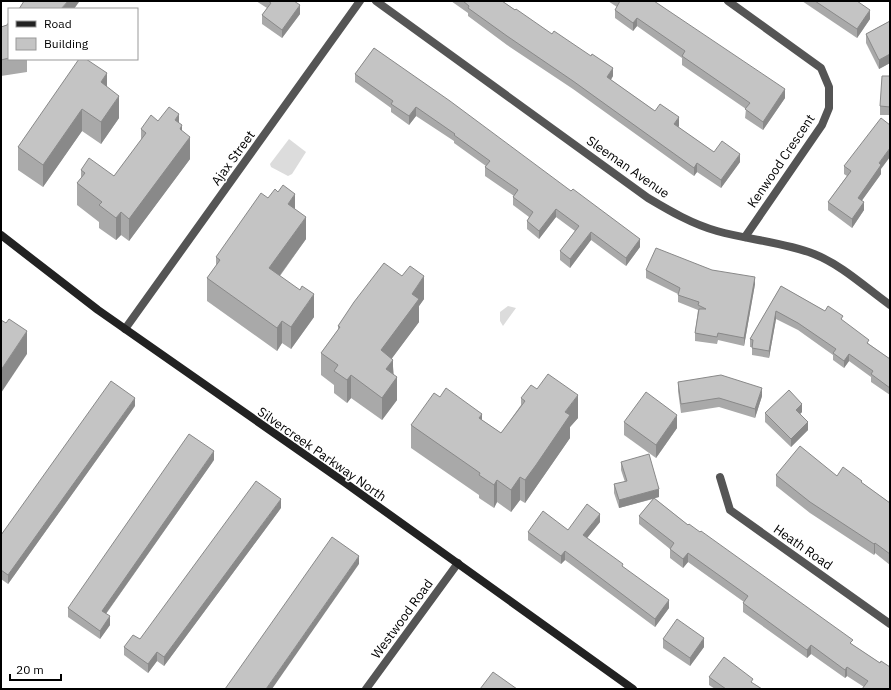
<svg xmlns="http://www.w3.org/2000/svg" width="891" height="690" viewBox="0 0 891 690" font-family="'IBM Plex Sans',sans-serif">
	<rect width="100%" height="100%" fill="#fff"/>
	<g fill="#dcdcdc">
		<polygon points="289,139 306,152 292,174 288,176 271,167 270,164"/>
		<polygon points="508,306 516,308 503,326 500,321 500,312"/>
	</g>
	<g fill="none" stroke-linecap="round" stroke-linejoin="round">
		<g stroke="#555" stroke-width="8">
			<path d="M376,1L648,198C670,211 692,224 717,231C749,240 783,242 814,254C842,265 866,288 890,305"/>
			<polyline points="728,1 821,68 829,87 829,108 822,125 745,237"/>
			<polyline points="125,329 360,1"/>
			<polyline points="720,477 730,510 890,624"/>
		</g>
		<polyline stroke="#555" stroke-width="8" points="366,689 458,563"/>
		<polyline stroke="#222" stroke-width="8" points="1,235 98,310 344,482 633,689"/>
	</g>
	<g fill="#a9a9a9">
		<polygon points="256,1 294,1 300,14 282,38 262,24 262,15 267,8"/>
		<polygon points="451,1 502,1 613,76 611,80 655,111 679,126 678,127 714,152 740,162 721,188 697,172 694,176 573,89 507,45 468,16 468,13"/>
		<polygon points="608,1 654,1 785,98 763,130 745,118 746,109 682,65 682,58 637,26 633,31 615,18 615,10 617,7"/>
		<polygon points="802,1 857,1 870,19 857,38"/>
		<polygon points="890,21 890,63 879,69 866,43 866,34"/>
		<polygon points="9,22 9,59 27,59 27,72 1,76 1,27 7,25"/>
		<polygon points="374,48 640,247 626,266 591,240 570,268 560,260 560,251 575,231 556,217 539,239 527,229 527,221 529,217 513,205 513,197 514,196 485,176 485,167 486,166 454,143 454,141 416,116 409,125 391,112 391,108 355,82 355,74"/>
		<polygon points="890,76 890,115 880,115 880,106"/>
		<polygon points="107,87 119,118 101,144 82,131 43,187 18,170 18,147"/>
		<polygon points="158,121 179,123 182,131 190,159 129,241 121,235 116,240 99,228 99,222 77,205 77,183 81,178 81,170 114,176 141,141 141,129"/>
		<polygon points="844,166 881,169 881,174 862,200 864,210 852,228 828,210 828,202 847,176 844,174"/>
		<polygon points="268,198 295,209 306,239 280,276 314,317 291,349 282,343 277,351 207,301 207,278 216,266 216,257"/>
		<polygon points="646,270 712,270 755,284 744,346 718,340 717,344 695,341 695,333 698,310 678,302 678,294 646,278"/>
		<polygon points="402,276 424,299 419,306 419,322 392,358 397,400 382,420 351,398 347,403 334,393 334,385 321,375 321,353 338,330 338,326"/>
		<polygon points="781,286 825,311 843,321 869,344 890,359 890,395 871,382 871,377 849,361 844,368 833,360 833,355 798,330 776,319 769,358 752,355 752,347 750,347 750,339"/>
		<polygon points="678,382 762,396 755,418 719,407 681,413 678,391"/>
		<polygon points="440,397 482,420 501,433 521,405 521,398 578,418 570,427 570,438 525,503 520,500 511,512 497,502 494,508 479,498 479,495 411,448 411,425"/>
		<polygon points="135,406 8,584 1,579 1,535"/>
		<polygon points="802,412 800,414 808,430 791,447 765,422 765,413"/>
		<polygon points="624,422 677,428 656,458 624,435"/>
		<polygon points="214,460 106,614 110,625 100,639 68,617 68,608"/>
		<polygon points="621,462 659,497 654,498 688,525 853,645 880,663 864,687 847,676 845,678 811,654 807,658 743,612 743,603 744,602 688,562 683,568 670,558 670,549 639,524 639,516 653,499 619,508 614,493 614,484 625,482 621,470"/>
		<polygon points="776,475 862,483 890,503 890,565 875,553 874,555 810,513 776,486"/>
		<polygon points="281,508 164,666 157,661 148,673 124,655 124,647 140,639"/>
		<polygon points="600,522 587,538 623,567 669,608 655,627 565,560 561,564 528,540 528,532 568,530"/>
		<polygon points="663,639 704,647 690,666 663,648"/>
		<polygon points="709,677 753,683 762,689 715,689 709,685"/>
	</g>
	<g fill="#898989">
		<polygon points="68,1 79,1 79,2 74,9 61,9"/>
		<polygon points="300,5 300,14 282,38 282,30"/>
		<polygon points="870,10 870,19 857,38 857,29"/>
		<polygon points="637,18 637,26 633,31 633,23"/>
		<polygon points="890,54 890,63 879,69 879,60"/>
		<polygon points="613,68 613,76 607,85 607,77"/>
		<polygon points="107,73 107,96 101,82"/>
		<polygon points="785,89 785,98 763,130 763,122"/>
		<polygon points="119,96 119,118 101,144 101,122"/>
		<polygon points="416,107 416,116 409,125 409,116"/>
		<polygon points="82,109 82,131 43,187 43,165"/>
		<polygon points="179,114 179,137 175,120"/>
		<polygon points="679,117 679,126 674,133 674,124"/>
		<polygon points="182,125 182,147 190,137 190,159 129,241 129,219 180,129"/>
		<polygon points="890,148 890,157 881,169 881,174 858,206 858,198 879,163"/>
		<polygon points="740,154 740,162 721,188 721,180"/>
		<polygon points="697,163 697,172 694,176 694,168"/>
		<polygon points="295,194 295,216 288,204"/>
		<polygon points="864,202 864,210 852,228 852,219"/>
		<polygon points="556,209 556,217 539,239 539,231"/>
		<polygon points="121,212 121,235 116,240 116,218"/>
		<polygon points="306,217 306,239 269,290 269,268"/>
		<polygon points="591,232 591,240 570,268 570,259"/>
		<polygon points="640,239 640,247 626,266 626,258"/>
		<polygon points="424,276 424,299 419,306 419,322 381,373 381,350 412,294"/>
		<polygon points="755,277 755,284 744,346 744,338"/>
		<polygon points="314,294 314,317 291,349 291,327"/>
		<polygon points="776,311 776,319 769,358 769,351"/>
		<polygon points="282,321 282,343 277,351 277,328"/>
		<polygon points="27,331 27,354 1,393 1,370"/>
		<polygon points="849,354 849,361 844,368 844,361"/>
		<polygon points="393,360 393,382 397,377 397,400 382,420 382,398 386,369"/>
		<polygon points="351,375 351,398 347,403 347,380"/>
		<polygon points="762,388 762,396 755,418 755,409"/>
		<polygon points="578,395 578,418 570,427 570,438 525,503 525,480 565,412"/>
		<polygon points="135,398 135,406 8,584 8,575"/>
		<polygon points="802,404 802,412 796,418 796,410"/>
		<polygon points="482,414 482,437 479,418"/>
		<polygon points="677,415 677,428 656,458 656,445"/>
		<polygon points="808,422 808,430 791,447 791,439"/>
		<polygon points="214,451 214,460 102,619 102,611"/>
		<polygon points="520,477 520,500 511,512 511,490"/>
		<polygon points="497,480 497,502 494,508 494,485"/>
		<polygon points="659,489 659,497 619,508 619,500"/>
		<polygon points="281,499 281,508 164,666 164,657"/>
		<polygon points="600,514 600,522 583,543 583,535"/>
		<polygon points="875,543 875,553 874,555 874,544"/>
		<polygon points="565,551 565,560 561,564 561,556"/>
		<polygon points="688,553 688,562 683,568 683,559"/>
		<polygon points="359,556 359,564 272,689 266,689"/>
		<polygon points="669,600 669,608 655,627 655,619"/>
		<polygon points="110,616 110,625 100,639 100,631"/>
		<polygon points="704,638 704,647 690,666 690,658"/>
		<polygon points="811,645 811,654 807,658 807,650"/>
		<polygon points="157,652 157,661 148,673 148,664"/>
		<polygon points="847,667 847,676 845,678 845,670"/>
	</g>
	<g fill="#c4c4c4" stroke="#898989">
		<polygon points="24,1 68,1 61,9 19,9"/>
		<polygon points="268,1 294,1 300,5 282,30 262,15 271,3"/>
		<polygon points="463,1 502,1 515,10 516,9 552,34 554,31 591,56 592,54 613,68 607,77 655,111 660,104 679,117 674,124 714,152 722,141 740,154 721,180 697,163 694,168 573,81 507,36 468,8 469,6"/>
		<polygon points="620,1 654,1 785,89 763,122 745,109 750,103 682,56 685,51 637,18 633,23 615,10"/>
		<polygon points="815,1 857,1 870,10 857,29"/>
		<polygon points="890,21 890,54 879,60 866,34"/>
		<polygon points="9,22 9,58 1,60 1,27 7,25"/>
		<polygon points="374,48 450,101 571,191 573,189 640,239 626,258 591,232 570,259 560,251 579,226 556,209 539,231 527,221 533,212 513,197 518,190 485,167 490,161 454,135 455,134 416,107 409,116 391,104 393,101 355,74"/>
		<polygon points="79,59 86,59 107,73 101,82 119,96 101,122 82,109 43,165 18,147"/>
		<polygon points="882,76 890,76 890,107 880,106"/>
		<polygon points="169,107 179,114 175,120 182,125 180,129 190,137 129,219 121,212 116,218 99,205 102,202 77,183 85,173 81,170 89,158 114,176 146,133 141,129 151,115 158,121"/>
		<polygon points="881,118 890,125 890,148 879,163 881,165 858,198 864,202 852,219 828,202 851,171 844,166"/>
		<polygon points="283,185 295,194 288,204 306,217 269,268 300,290 302,286 314,294 291,327 282,321 277,328 207,278 220,260 216,257 261,193 268,198 275,189 278,192"/>
		<polygon points="656,248 712,270 755,277 744,338 718,333 717,337 695,333 699,309 706,309 698,305 699,302 678,295 680,288 646,270"/>
		<polygon points="384,263 402,276 410,266 424,276 412,294 419,299 381,350 393,360 386,369 397,377 382,398 351,375 347,380 334,371 338,365 321,353 340,327 338,326 354,302"/>
		<polygon points="781,286 825,311 828,306 843,316 841,319 869,340 867,343 890,359 890,388 871,374 873,371 849,354 844,361 833,353 836,349 798,323 776,311 769,351 752,348 753,340 750,339"/>
		<polygon points="9,319 27,331 1,370 1,320 6,323"/>
		<polygon points="548,374 578,395 565,412 570,415 536,465 525,480 520,477 511,490 497,480 494,485 479,475 480,473 411,425 434,393 440,397 446,388 482,414 479,418 501,433 525,401 521,398 531,385 537,389"/>
		<polygon points="721,375 762,388 755,409 719,398 681,404 678,382"/>
		<polygon points="111,381 135,398 8,575 1,570 1,535"/>
		<polygon points="789,390 802,404 796,410 808,422 791,439 765,413"/>
		<polygon points="646,392 677,415 656,445 624,422"/>
		<polygon points="189,434 214,451 102,611 110,616 100,631 68,608"/>
		<polygon points="800,446 837,476 843,467 862,481 861,482 890,503 890,554 875,543 874,544 810,502 776,475"/>
		<polygon points="649,454 659,489 619,500 614,484 627,481 621,462"/>
		<polygon points="256,481 281,499 164,657 157,652 148,664 124,647 133,635 140,639"/>
		<polygon points="654,498 688,525 689,524 700,532 701,531 853,640 850,643 880,663 881,661 890,667 890,689 862,689 868,681 847,667 845,670 811,645 807,650 743,603 748,596 688,553 683,559 670,549 674,543 639,516"/>
		<polygon points="587,504 600,514 583,535 623,564 622,566 669,600 655,619 565,551 561,556 528,532 543,511 568,530"/>
		<polygon points="332,537 359,556 266,689 225,689"/>
		<polygon points="677,619 704,638 690,658 663,639"/>
		<polygon points="724,657 753,679 751,682 762,689 726,689 709,677"/>
		<polygon points="493,672 517,689 480,689"/>
	</g>
	<g text-anchor="middle" dominant-baseline="central" stroke-width="3" stroke-linejoin="round" paint-order="stroke">
		<g font-size="13" fill="#000" stroke="#fff">
			<text transform="translate(233 158) rotate(-54)">Ajax Street</text>
			<text transform="translate(781 161) rotate(-56)">Kenwood Crescent</text>
			<text transform="translate(628 167) rotate(35)">Sleeman Avenue</text>
			<text transform="translate(322 454) rotate(35)">Silvercreek Parkway North</text>
			<text transform="translate(803 547) rotate(35)">Heath Road</text>
			<text transform="translate(402 619) rotate(-54)">Westwood Road</text>
		</g>
	</g>
	<rect width="891" height="690" fill="none" stroke="#000000" stroke-width="4"/>
	<rect x="8" y="8" width="130" height="52" fill="#ffffff" stroke="#999999"/>
	<rect x="16" y="21" width="20" height="6" fill="#222222" stroke="#999999"/>
	<text x="44" y="28" font-size="12" fill="#000000">Road</text>
	<rect x="16" y="38" width="20" height="12" fill="#c4c4c4" stroke="#999999"/>
	<text x="44" y="48" font-size="12" fill="#000000">Building</text>
	<path d="M10 674v6h51v-6" fill="none" stroke="#000000" stroke-width="2"/>
	<text x="16" y="674" font-size="12" fill="#000000" stroke="#ffffff" stroke-width="3" paint-order="stroke">20 m</text>
</svg>
